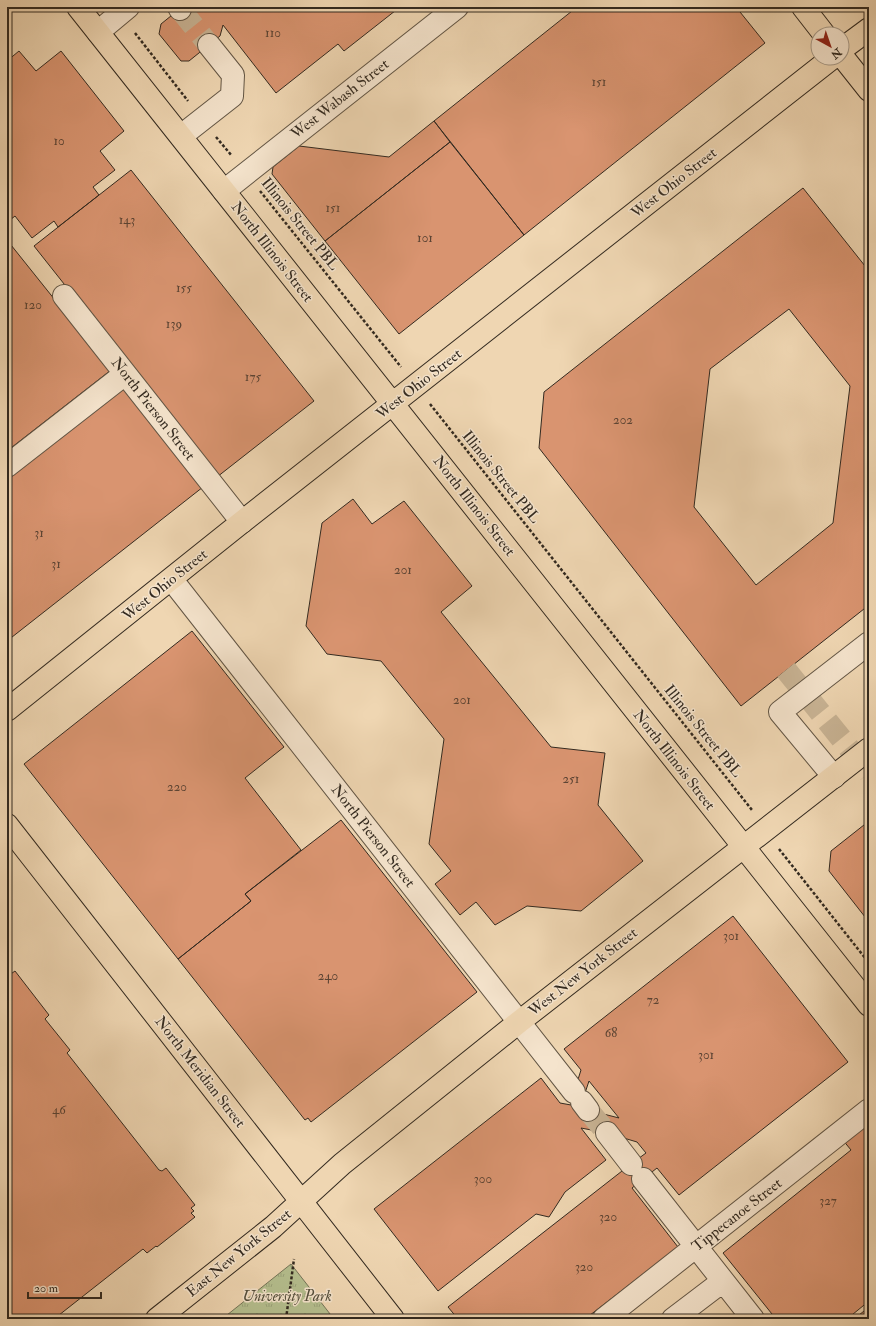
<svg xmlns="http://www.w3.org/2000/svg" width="876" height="1326" font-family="'IM FELL Double Pica',serif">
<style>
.park{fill:url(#park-tufts);stroke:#747458}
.building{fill:#d99470;stroke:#332a20;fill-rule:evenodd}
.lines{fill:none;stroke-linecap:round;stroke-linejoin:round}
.minor-tunnel{stroke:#c9b495;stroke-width:22;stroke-dasharray:22 11;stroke-linecap:butt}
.minor-casing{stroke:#625544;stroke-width:24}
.major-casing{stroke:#332a20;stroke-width:24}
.path{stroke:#332a20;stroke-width:2.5;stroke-dasharray:3 2;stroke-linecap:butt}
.minor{stroke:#f5e4cd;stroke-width:22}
.major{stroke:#efd6b2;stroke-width:22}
.labels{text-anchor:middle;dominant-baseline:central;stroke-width:3;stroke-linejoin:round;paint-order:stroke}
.number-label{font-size:13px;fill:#5c4434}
.street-label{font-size:15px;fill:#332a20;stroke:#f5e4cd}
.park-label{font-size:15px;font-style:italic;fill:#544f3c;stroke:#f5e4cd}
</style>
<defs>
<pattern id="park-tufts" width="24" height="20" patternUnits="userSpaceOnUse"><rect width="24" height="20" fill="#b5bf8f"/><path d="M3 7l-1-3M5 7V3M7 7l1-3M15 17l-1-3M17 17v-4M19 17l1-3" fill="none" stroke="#9ca47b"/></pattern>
</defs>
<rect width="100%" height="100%" fill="#efd6b2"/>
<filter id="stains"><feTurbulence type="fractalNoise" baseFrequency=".005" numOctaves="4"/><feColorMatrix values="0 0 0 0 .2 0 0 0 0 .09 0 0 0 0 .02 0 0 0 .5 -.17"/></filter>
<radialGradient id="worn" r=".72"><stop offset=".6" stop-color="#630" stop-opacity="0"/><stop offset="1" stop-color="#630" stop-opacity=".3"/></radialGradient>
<path class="park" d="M291 1264 334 1319H222Z"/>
<path class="building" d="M182 7H400L344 51 338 44 276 93 223 25 220 36 189 61H181L159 34 161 24Z
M577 7H736L765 43 524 235 434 121Z
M19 51 36 71 61 51 124 131 100 151 115 170 93 187 99 195 58 227 54 221 32 238 15 216 10 220 7 217V61Z
M434 121 450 142 325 241 272 174 273 167 299 146 389 157Z
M450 142 524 235 399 334 325 241Z
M131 170 314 401 217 477 34 246Z
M803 188 869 271V605L741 706 539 448 544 392ZM789 309 850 386 833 523 756 585 694 507 710 369Z
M7 240 111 370 7 451Z
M123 384 203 487 7 641V475Z
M353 499 372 524 404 501 472 586 441 612 551 747 605 753 598 805 643 861 581 911 527 906 495 925 476 902 460 915 435 884 451 871 429 844 444 739 381 661 327 654 306 626 322 523Z
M192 631 284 747 245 778 301 850 245 894 251 901 178 959 24 764Z
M341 820 477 992 311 1122 308 1118 305 1120 178 959 251 901 245 894Z
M869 821V922L829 871 831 851Z
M733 916 848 1062 679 1195 657 1168 643 1179 631 1164 646 1153 637 1142 607 1133 588 1110 619 1118 589 1081 582 1102 574 1092 581 1070 564 1049Z
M15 971 49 1015 45 1019 70 1050 67 1053 159 1170 162 1171 166 1168 195 1205 191 1208 194 1211 191 1213 195 1217 157 1247 156 1246 147 1253 143 1249 54 1319H7V975L8 976Z
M541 1078 560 1103 571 1105 574 1092 607 1133 581 1128 606 1160 565 1192 549 1217 536 1214 438 1291 374 1209Z
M869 1117V1301L847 1319H776L723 1253 851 1150 842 1139Z
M631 1164 643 1179 632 1188 678 1247 585 1319H458L448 1307Z
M869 1307V1319H854Z"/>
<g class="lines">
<path class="minor-tunnel" d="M180 9 209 45
M786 670 869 773
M588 1110 607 1133"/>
<g class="minor-casing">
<path id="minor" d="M179 7 180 9
M98 32 128 7
M181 136 232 96 233 75 209 45
M224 191 457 7
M64 296 242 522
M7 466 125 374
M172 580 574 1092
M834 777 780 712 869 643
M582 1102 588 1110
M607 1133 631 1164
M643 1179 753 1319
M604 1319 869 1110
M673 1319 723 1281"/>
</g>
<g class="major-casing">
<path id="major" d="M78 7 869 1005
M803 7 824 34
M842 49 869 29
M842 56 869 90
M7 710 242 522 832 58
M7 825 393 1319
M157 1319 273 1227 342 1164 519 1022 869 749"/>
</g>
<path class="path" d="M135 33 188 101
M216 137 232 156
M260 191 401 367
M430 404 752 810
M779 849 869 963
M286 1319 294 1259"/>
<use href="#minor" class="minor"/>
<use href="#major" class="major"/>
</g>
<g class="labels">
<g class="number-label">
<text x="273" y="33">110</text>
<text x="599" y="82">151</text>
<text x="59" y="141">10</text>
<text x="333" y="208">151</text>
<text x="127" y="220">143</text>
<text x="425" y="238">101</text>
<text x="184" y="288">155</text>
<text x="33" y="305">120</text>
<text x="174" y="324">139</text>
<text x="253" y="377">175</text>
<text x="623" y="420">202</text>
<text x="39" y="533">31</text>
<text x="56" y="564">31</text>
<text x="403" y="570">201</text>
<text x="462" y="700">201</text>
<text x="571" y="779">251</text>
<text x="177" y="787">220</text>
<text x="731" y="936">301</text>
<text x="328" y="976">240</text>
<text x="653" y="1000">72</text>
<text x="611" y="1033">68</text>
<text x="706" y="1055">301</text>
<text x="59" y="1110">46</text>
<text x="483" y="1179">300</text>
<text x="828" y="1201">327</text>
<text x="608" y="1217">320</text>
<text x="584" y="1267">320</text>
</g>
<g class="street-label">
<text transform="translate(340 99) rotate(-38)">West Wabash Street</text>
<text transform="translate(674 183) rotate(-38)">West Ohio Street</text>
<text transform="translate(300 224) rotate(51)">Illinois Street PBL</text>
<text transform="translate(272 252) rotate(52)">North Illinois Street</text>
<text transform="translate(419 384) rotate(-38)">West Ohio Street</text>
<text transform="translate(153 409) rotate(52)">North Pierson Street</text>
<text transform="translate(501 477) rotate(51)">Illinois Street PBL</text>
<text transform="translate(474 506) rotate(52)">North Illinois Street</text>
<text transform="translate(165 585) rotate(-39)">West Ohio Street</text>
<text transform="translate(703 731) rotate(51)">Illinois Street PBL</text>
<text transform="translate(674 760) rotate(52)">North Illinois Street</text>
<text transform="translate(373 836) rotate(52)">North Pierson Street</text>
<text transform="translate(583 972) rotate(-38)">West New York Street</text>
<text transform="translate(200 1072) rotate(52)">North Meridian Street</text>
<text transform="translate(737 1215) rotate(-38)">Tippecanoe Street</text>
<text transform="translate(239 1253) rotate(-39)">East New York Street</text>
</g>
<g class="park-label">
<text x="287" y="1296">University Park</text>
</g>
</g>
<rect width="876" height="1326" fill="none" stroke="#efd6b2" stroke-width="24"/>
<rect x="8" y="8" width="860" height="1310" fill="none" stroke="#332a20" stroke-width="2"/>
<rect x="12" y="12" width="852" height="1302" fill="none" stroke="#332a20"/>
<g transform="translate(830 46) rotate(140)"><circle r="19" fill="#f5e4cd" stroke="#a79a88"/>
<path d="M0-3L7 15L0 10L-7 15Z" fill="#8f2418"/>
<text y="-6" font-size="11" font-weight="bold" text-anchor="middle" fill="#332a20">N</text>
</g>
<path d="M28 1292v6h73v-6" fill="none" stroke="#332a20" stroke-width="2"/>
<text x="34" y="1292" font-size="12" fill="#332a20" stroke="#f5e4cd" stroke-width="3" paint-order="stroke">20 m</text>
<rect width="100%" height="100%" filter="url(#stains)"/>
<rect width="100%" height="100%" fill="url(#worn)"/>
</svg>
